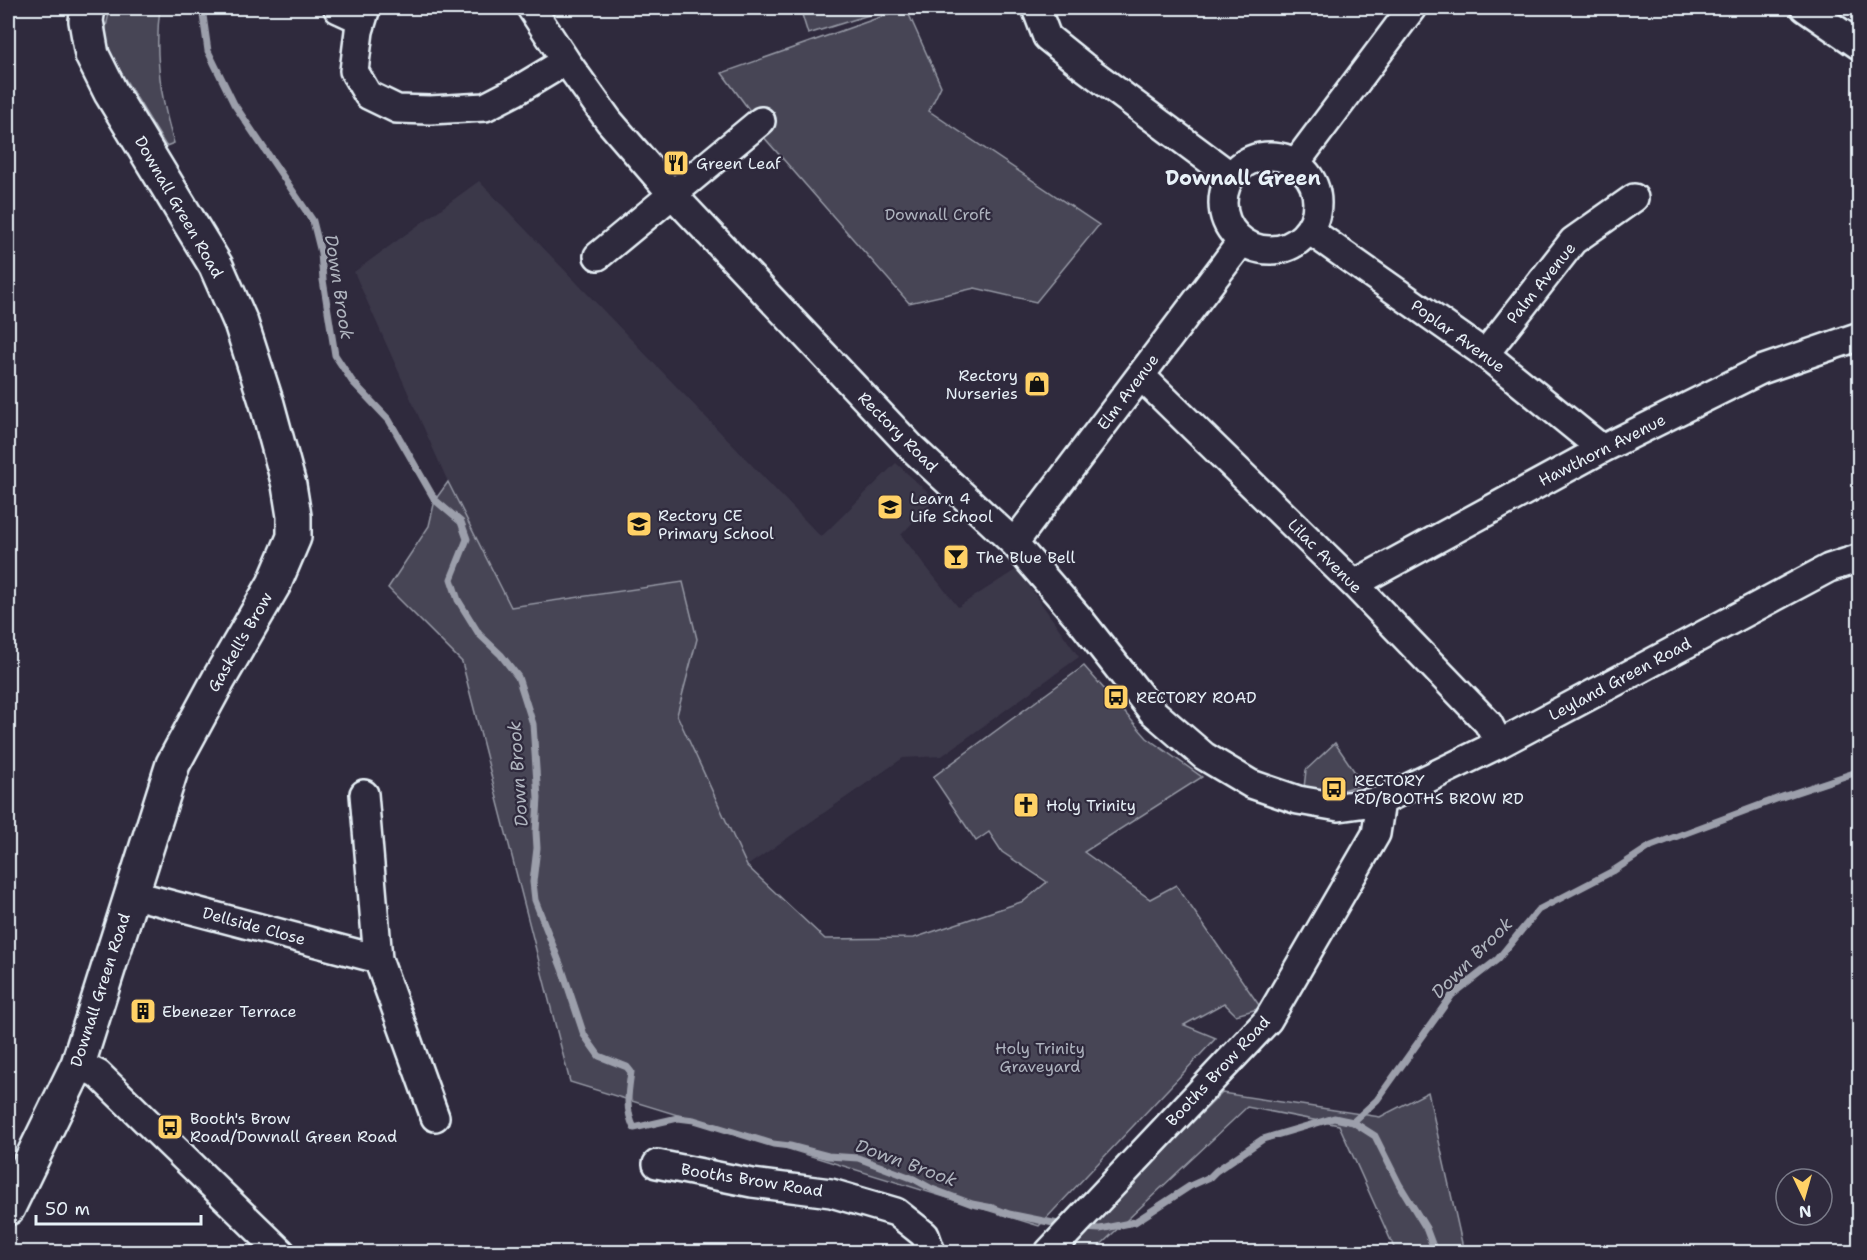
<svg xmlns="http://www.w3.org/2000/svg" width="1867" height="1260" font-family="'Shantell Sans',sans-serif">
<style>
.built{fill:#3b3749}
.green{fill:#464455;stroke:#979aa6;stroke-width:1.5}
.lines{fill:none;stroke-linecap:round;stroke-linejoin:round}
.stream{stroke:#9c9fab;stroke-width:7}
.minor-casing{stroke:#e8f1f8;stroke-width:32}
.major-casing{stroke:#e8f1f8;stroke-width:38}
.minor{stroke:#2f2a3d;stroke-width:27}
.major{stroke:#2f2a3d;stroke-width:33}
.labels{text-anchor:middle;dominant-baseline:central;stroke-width:4.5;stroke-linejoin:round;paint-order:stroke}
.poi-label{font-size:16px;fill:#e8f1f8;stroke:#2f2a3d;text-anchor:start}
.street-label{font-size:16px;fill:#e8f1f8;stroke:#2f2a3d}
.park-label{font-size:16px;fill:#afb4bf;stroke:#2f2a3d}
.water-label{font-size:18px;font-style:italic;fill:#afb4be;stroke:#2f2a3d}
.quarter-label{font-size:20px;font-weight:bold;fill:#e8f1f8;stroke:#2f2a3d}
</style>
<rect width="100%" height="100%" fill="#2f2a3d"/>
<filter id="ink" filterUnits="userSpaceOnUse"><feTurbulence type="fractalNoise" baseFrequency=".0167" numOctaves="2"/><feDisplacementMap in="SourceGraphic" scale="12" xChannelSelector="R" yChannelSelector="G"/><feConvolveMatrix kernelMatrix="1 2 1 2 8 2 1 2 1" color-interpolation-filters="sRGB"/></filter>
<g filter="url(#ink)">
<path class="built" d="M479 181 821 537 896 463 935 499 901 535 958 607 1017 569 1079 657 942 756 903 758 747 866 677 715 697 639 511 607 448 482 354 272Z"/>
<path class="green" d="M110 8H160C154 52 161 100 174 143L166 146 111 56 105 32Z
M800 8H891L808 34Z
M906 8 941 86 929 111 1099 225 1036 302 975 288 909 303 762 135 753 115 722 73Z
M448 482 511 607 683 582 697 639 677 715 747 866 825 939 914 938 1024 901 1047 882 1002 852 989 832 976 841 933 777 1084 666 1147 738 1202 777 1084 852 1150 899 1176 885 1261 1008 1236 1015 1224 1003 1184 1025 1216 1038 1039 1226 570 1082 462 662 388 588 429 526 435 500Z
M1335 743 1363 784 1339 791 1304 788 1306 770Z
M1428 1092 1464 1252H1396L1339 1125 1247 1107 1093 1252H1062L1222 1093 1380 1117Z"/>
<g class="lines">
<path class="stream" d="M202 8 208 51 234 104 313 221 321 253 323 280 335 355 352 381 389 420 435 500 461 522 467 539 451 579 458 600 479 634 501 655 518 677 533 724 538 798 536 832 537 848 533 882 535 900 562 969 584 1035 599 1056 627 1067 631 1072C628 1093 625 1109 634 1128L678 1118 694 1120 773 1144 790 1146 828 1156 858 1158 914 1179 932 1189 972 1204 993 1208 1009 1214 1063 1225
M1353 1122 1375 1136 1399 1184 1426 1228 1435 1252
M1083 1228 1100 1229 1135 1222 1190 1186 1210 1177 1216 1171 1263 1139 1334 1118 1353 1122 1377 1100 1452 995 1498 959 1538 910 1613 871 1651 846 1779 798 1860 771"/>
<g class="minor-casing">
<path id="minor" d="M366 8 359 31 354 71 368 95 397 109 430 110 485 107 516 91 566 61
M531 8 566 61 609 121 673 195 913 449 1014 543 1078 617 1152 711 1204 756 1251 784 1298 800 1339 807 1381 801 1499 744 1829 568 1860 558
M1036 8 1047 37 1083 66 1231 176
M1805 8 1860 46
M338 9 362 20
M1223 203a47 47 0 1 1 94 0a47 47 0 1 1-94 0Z
M1295 164 1412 8
M1309 230 1485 354 1602 449
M598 256 761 121
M1485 354 1573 241 1634 198
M1141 376 1354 584 1488 723 1499 744
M1014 543 1242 241
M1354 584 1602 449 1761 370 1860 336
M364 794 378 959 435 1117
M131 894 378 959
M78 1064 98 1074 281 1252
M657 1164 752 1183 831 1193 896 1212 925 1235 931 1252
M1049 1252 1268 1020 1376 834 1381 801"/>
</g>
<g class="major-casing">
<path id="major" d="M8 1208 78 1064 173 764 219 679 274 584 294 537V516L289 485 267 404 241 323 216 266 111 93 92 55 86 21 88 8"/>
</g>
<use href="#minor" class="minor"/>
<use href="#major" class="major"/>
</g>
</g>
<defs>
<g id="restaurant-square" transform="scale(1.35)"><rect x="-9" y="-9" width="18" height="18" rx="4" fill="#ffd166" stroke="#2f2a3d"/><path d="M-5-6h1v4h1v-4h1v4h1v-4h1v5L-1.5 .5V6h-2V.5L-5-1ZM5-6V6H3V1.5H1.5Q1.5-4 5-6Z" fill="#111"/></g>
<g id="shop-square" transform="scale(1.35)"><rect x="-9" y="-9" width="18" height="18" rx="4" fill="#ffd166" stroke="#2f2a3d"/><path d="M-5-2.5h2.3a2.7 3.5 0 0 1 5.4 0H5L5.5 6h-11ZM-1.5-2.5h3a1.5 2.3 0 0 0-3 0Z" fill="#111"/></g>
<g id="school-square" transform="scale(1.35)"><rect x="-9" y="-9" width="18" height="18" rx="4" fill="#ffd166" stroke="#2f2a3d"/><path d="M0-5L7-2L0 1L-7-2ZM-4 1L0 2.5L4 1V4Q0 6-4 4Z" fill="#111"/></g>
<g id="bar-square" transform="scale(1.35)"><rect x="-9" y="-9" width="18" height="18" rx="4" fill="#ffd166" stroke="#2f2a3d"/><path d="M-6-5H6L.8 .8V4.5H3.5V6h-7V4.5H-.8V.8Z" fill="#111"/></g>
<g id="bus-square" transform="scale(1.35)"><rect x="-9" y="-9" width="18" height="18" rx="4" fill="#ffd166" stroke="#2f2a3d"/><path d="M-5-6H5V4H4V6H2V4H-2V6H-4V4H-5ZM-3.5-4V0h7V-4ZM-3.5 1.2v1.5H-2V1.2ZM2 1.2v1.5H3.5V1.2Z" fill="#111"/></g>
<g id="church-square" transform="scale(1.35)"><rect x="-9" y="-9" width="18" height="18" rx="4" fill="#ffd166" stroke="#2f2a3d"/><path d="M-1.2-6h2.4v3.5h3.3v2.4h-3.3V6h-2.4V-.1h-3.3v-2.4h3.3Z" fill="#111"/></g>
<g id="building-square" transform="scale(1.35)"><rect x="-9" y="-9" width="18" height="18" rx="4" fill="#ffd166" stroke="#2f2a3d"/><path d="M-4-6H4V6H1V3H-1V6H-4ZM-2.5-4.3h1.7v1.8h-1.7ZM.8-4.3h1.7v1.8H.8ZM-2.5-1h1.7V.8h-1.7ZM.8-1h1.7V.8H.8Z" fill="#111"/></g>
</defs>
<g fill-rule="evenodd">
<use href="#restaurant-square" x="676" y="163"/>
<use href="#shop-square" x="1037" y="384"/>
<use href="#school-square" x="890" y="507"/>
<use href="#school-square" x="639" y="524"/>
<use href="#bar-square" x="956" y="557"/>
<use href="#bus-square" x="1116" y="697"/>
<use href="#bus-square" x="1334" y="789"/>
<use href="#church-square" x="1026" y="805"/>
<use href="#building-square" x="143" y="1011"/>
<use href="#bus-square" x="170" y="1127"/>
</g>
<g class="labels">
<g class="poi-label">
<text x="696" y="163">Green Leaf</text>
<text x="1018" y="375" text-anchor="end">Rectory<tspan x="1018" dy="18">Nurseries</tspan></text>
<text x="910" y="498">Learn 4<tspan x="910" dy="18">Life School</tspan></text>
<text x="658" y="515">Rectory CE<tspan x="658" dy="18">Primary School</tspan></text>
<text x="976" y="557">The Blue Bell</text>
<text x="1136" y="697">RECTORY ROAD</text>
<text x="1354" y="780">RECTORY<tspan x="1354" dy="18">RD/BOOTHS BROW RD</tspan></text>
<text x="1046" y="805">Holy Trinity</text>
<text x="162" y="1011">Ebenezer Terrace</text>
<text x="190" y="1118">Booth's Brow<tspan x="190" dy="18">Road/Downall Green Road</tspan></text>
</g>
<g class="street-label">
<text transform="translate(179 207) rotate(60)">Downall Green Road</text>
<text transform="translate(1541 283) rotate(-51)">Palm Avenue</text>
<text transform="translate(1458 336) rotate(36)">Poplar Avenue</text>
<text transform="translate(1128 392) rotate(-53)">Elm Avenue</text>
<text transform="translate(898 432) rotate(45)">Rectory Road</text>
<text transform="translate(1602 450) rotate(-27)">Hawthorn Avenue</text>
<text transform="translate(1325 556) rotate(45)">Lilac Avenue</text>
<text transform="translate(240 642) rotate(-60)">Gaskell's Brow</text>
<text transform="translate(1620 679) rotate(-28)">Leyland Green Road</text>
<text transform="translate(254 926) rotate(15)">Dellside Close</text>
<text transform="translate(100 990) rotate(-72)">Downall Green Road</text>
<text transform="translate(1218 1071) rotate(-47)">Booths Brow Road</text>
<text transform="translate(752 1180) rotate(9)">Booths Brow Road</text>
</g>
<g class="park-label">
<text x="938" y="214">Downall Croft</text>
<text x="1040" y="1048">Holy Trinity<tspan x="1040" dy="18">Graveyard</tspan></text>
</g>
<g class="water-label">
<text transform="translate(339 287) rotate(81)">Down Brook</text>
<text transform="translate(518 774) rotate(-94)">Down Brook</text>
<text transform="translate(1472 958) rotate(-45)">Down Brook</text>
<text transform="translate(906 1163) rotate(20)">Down Brook</text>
</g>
<g class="quarter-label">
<text x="1243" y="178">Downall Green</text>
</g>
</g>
<rect width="1867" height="1260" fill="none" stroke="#2f2a3d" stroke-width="30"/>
<rect x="15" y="15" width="1837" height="1230" fill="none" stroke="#e8f1f8" stroke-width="2" filter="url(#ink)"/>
<g transform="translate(1804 1197) rotate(175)"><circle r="28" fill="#2f2a3d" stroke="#797a88" stroke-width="1.5"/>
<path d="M0-4.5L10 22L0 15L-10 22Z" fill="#ffd166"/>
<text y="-9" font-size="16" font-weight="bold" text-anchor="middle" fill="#e8f1f8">N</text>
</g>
<path d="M36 1215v9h165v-9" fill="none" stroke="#e8f1f8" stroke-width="3"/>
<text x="45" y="1215" font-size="18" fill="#e8f1f8" stroke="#2f2a3d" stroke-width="4.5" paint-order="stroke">50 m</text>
</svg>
